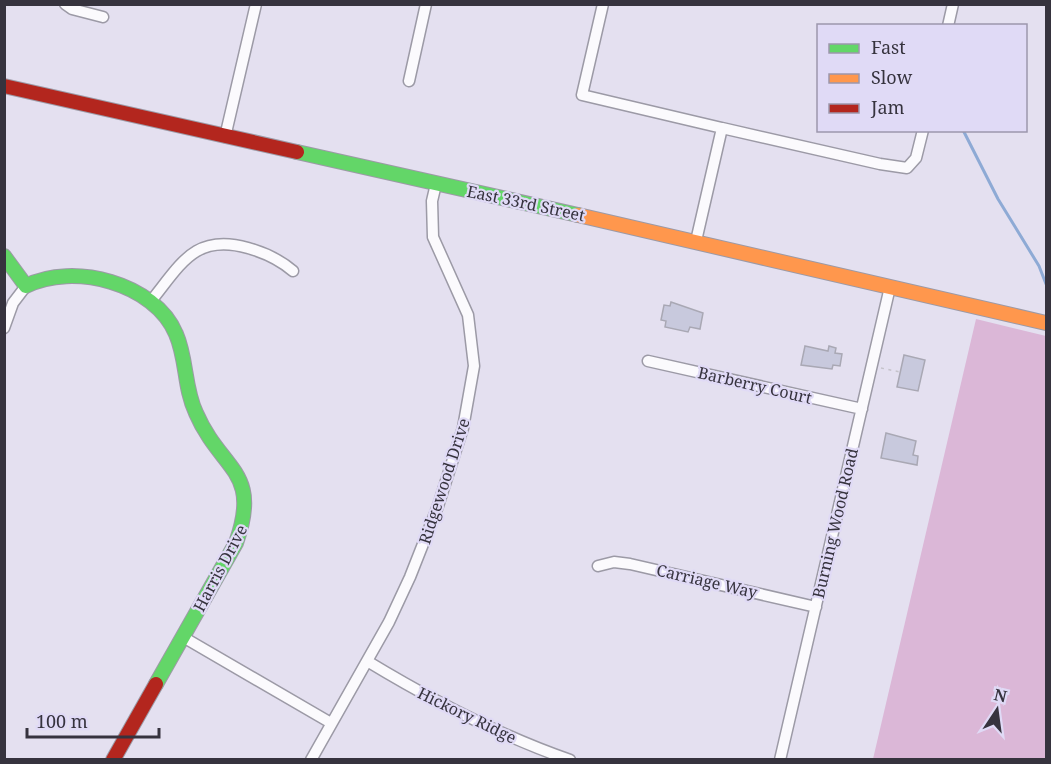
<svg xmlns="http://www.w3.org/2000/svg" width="1051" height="764" font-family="'Noto Serif',serif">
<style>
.forest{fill:#dbb7d7}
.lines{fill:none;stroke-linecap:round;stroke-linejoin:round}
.stream{stroke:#8eaad5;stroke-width:3}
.building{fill:#c8c9dd;stroke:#a9a8b4;stroke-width:1.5}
.street-casing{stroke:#9c9aa6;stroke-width:13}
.fast-casing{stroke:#9c9aa6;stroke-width:16}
.slow-casing{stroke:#9c9aa6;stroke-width:16}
.jam-casing{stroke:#9c9aa6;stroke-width:16}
.path{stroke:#c5c3ca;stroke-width:1.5;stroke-dasharray:3 4.5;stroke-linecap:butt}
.street{stroke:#fbfafd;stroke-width:10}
.fast{stroke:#63d668;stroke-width:14}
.slow{stroke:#ff974d;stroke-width:14}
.jam{stroke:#b3261e;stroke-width:14}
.labels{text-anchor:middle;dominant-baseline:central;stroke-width:4.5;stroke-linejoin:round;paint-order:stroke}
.street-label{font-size:16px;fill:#36333e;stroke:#e0daf6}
</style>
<rect width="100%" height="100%" fill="#e4e0f0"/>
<path class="forest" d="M976 319 1046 336V759H873Z"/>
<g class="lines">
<path class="stream" d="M963 130 998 199 1039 266 1046 284"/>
</g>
<path class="building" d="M671 302 703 313 700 329 690 327 688 332 665 327 666 321 661 320 664 305 670 306Z
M805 346 828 351 829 346 836 348 835 353 842 354 840 366 833 365 832 369 801 365Z
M904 355 925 360 918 391 897 387Z
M886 433 916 441 913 455 918 456 917 465 881 458Z"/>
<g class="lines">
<g class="street-casing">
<path id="street" d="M65 4 72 9 103 17
M603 4 582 95 722 128 696 241
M948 26 953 4
M409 81 426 4
M722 128 880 164 907 168 916 158 923 130
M225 137 256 4
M151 301C181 264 195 233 248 248 266 253 279 259 293 271
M4 328 13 303 26 286
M648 361 862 409
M598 566 614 562 630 564 816 607
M183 637 331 723
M367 661C433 701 498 735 570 760
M311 760 389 622 410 577 438 506 463 428 474 366 468 315 433 237 432 201 436 184
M780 760 890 287"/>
</g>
<g class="fast-casing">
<path id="fast" d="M297 152 578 215
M4 256 26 286C73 262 155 283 176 334 187 359 184 388 196 413 221 471 262 470 236 543L156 684"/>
</g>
<g class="slow-casing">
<path id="slow" d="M578 215 1046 323"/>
</g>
<g class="jam-casing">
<path id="jam" d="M4 86 297 152
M113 760 156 684"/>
</g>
<path class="path" d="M881 368 900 372"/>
<use href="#street" class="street"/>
<use href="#fast" class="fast"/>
<use href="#slow" class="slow"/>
<use href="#jam" class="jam"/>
</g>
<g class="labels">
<g class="street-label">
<text transform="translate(526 203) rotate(12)">East 33rd Street</text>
<text transform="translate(755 385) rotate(13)">Barberry Court</text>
<text transform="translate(444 481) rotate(-72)">Ridgewood Drive</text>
<text transform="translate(835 523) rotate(-77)">Burning Wood Road</text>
<text transform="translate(220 568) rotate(-62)">Harris Drive</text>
<text transform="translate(707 581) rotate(13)">Carriage Way</text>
<text transform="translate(467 715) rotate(26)">Hickory Ridge</text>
</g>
</g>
<rect width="1051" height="764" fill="none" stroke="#36333e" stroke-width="12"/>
<rect x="817" y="24" width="210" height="108" fill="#e0daf6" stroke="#9c97ac" stroke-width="1.5"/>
<rect x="829" y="44" width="30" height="9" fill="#63d668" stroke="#9c97ac" stroke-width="1.5"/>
<text x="871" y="54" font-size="18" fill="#36333e">Fast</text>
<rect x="829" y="74" width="30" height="9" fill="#ff974d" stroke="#9c97ac" stroke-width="1.5"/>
<text x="871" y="84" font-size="18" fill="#36333e">Slow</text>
<rect x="829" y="104" width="30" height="9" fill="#b3261e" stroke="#9c97ac" stroke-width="1.5"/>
<text x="871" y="114" font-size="18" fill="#36333e">Jam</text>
<g transform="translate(997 710) rotate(13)" stroke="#e0daf6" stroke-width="4.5" paint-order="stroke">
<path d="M0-4.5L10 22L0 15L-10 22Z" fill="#36333e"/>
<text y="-9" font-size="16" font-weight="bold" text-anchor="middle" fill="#36333e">N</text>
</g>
<path d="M27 728v9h132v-9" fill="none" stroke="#36333e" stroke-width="3"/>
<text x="36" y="728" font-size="18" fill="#36333e" stroke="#e0daf6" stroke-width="4.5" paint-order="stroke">100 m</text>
</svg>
